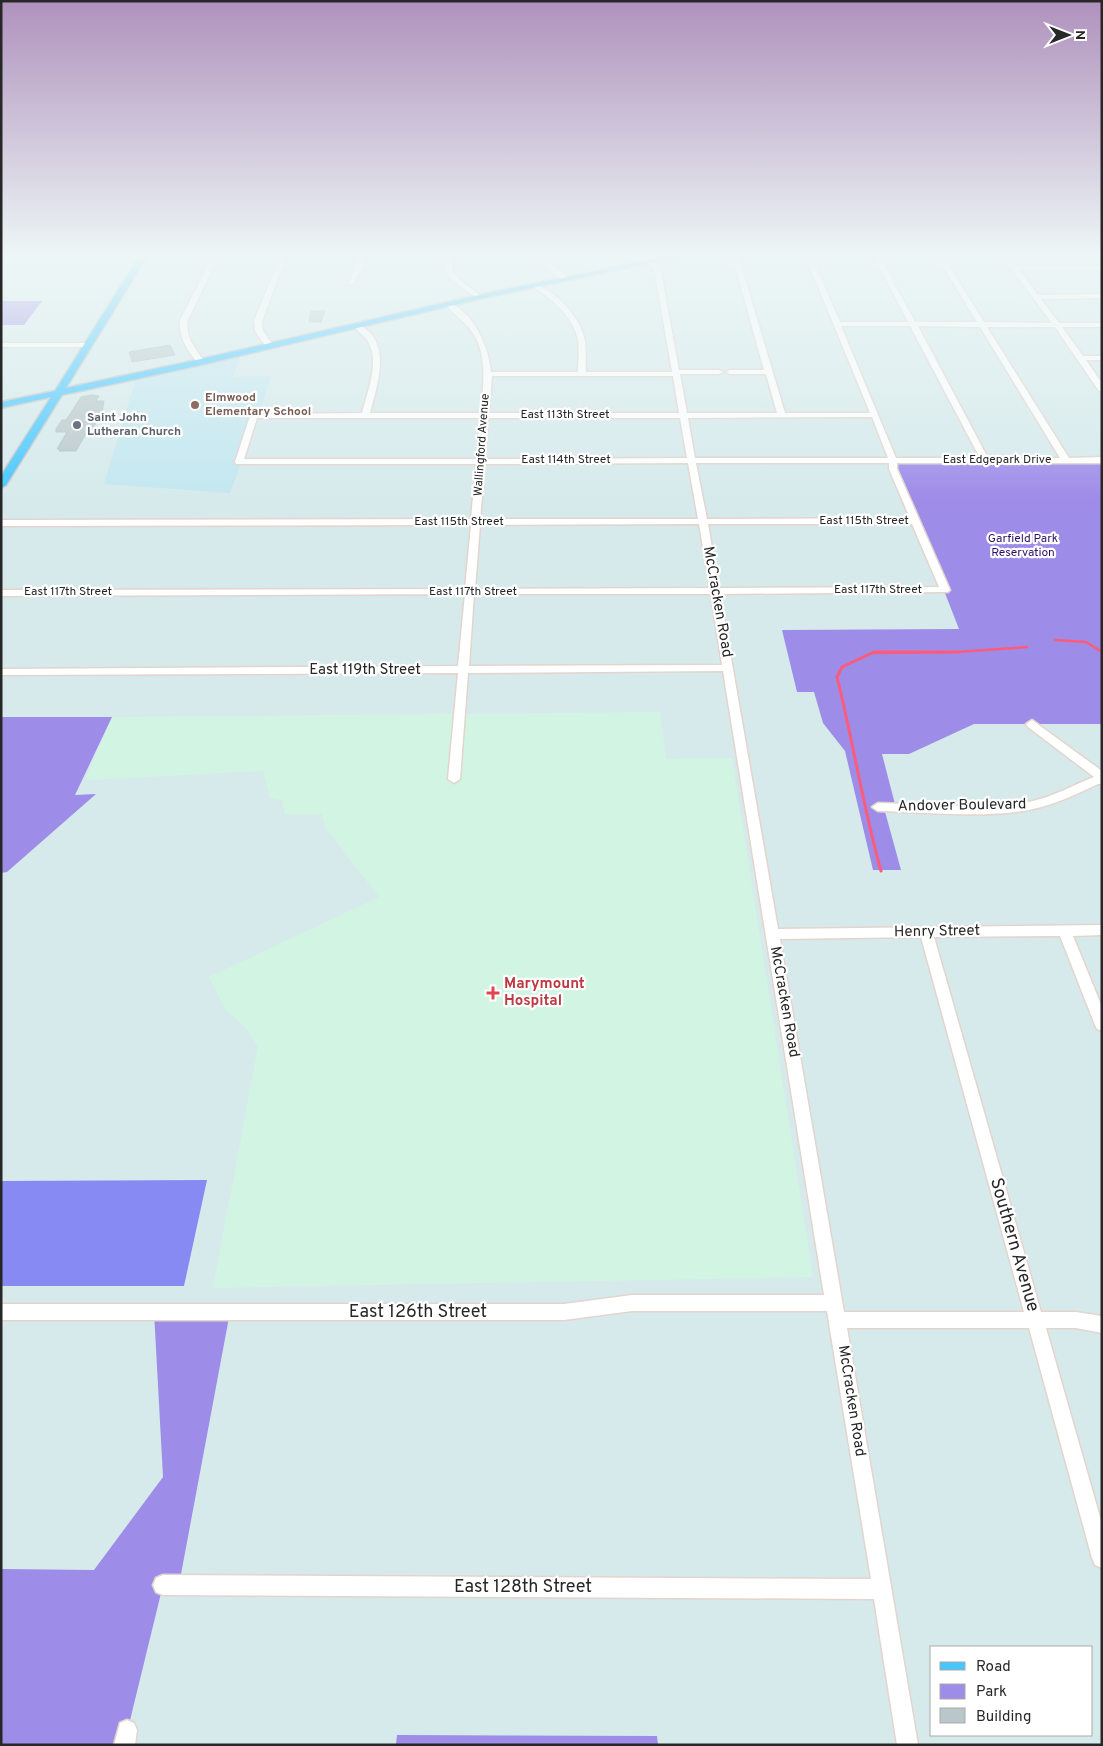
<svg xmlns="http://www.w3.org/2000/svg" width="1103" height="1746" font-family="Overpass,sans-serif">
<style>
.education{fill:#c3e7f0}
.medical{fill:#d2f4e3}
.green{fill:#9e8ce9}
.pitch{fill:#868af2}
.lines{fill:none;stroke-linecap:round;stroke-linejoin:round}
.stream-far1{stroke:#fb5c7b;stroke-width:2.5}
.stream{stroke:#fb5c7b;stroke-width:3}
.building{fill:#bac7ca;stroke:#b0c3c7}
.minor-casing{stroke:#e3d4cc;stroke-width:3}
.major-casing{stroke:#c7c7c7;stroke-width:3}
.minor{fill:#fff;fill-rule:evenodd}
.major{fill:#48c7ff;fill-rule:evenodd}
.education-dot{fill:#8d6e63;stroke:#fff;stroke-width:2}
.worship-dot{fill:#6b7280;stroke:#fff;stroke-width:2}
.health-dot{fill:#e0444e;stroke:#fff;stroke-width:2}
.labels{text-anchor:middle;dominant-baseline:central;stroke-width:4.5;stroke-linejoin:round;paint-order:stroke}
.far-education-label{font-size:12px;font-weight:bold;fill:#785e54;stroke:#fff;text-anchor:start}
.far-street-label{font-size:12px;fill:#272727;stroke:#fff}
.far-worship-label{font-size:12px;font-weight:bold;fill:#5b616d;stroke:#fff;text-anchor:start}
.far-park-label{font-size:12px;fill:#2f116a;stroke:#fff}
.street-label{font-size:15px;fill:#272727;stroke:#fff}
.health-label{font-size:15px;font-weight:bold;fill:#be3a42;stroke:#fff;text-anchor:start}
.near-street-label{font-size:18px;fill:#272727;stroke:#fff}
</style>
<rect width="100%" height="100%" fill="#d6eaec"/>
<path class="education" d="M242 352 233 377 271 376 253 433 230 493 104 484 137 375Z"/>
<path class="medical" d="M660 712 666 759 732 758 813 1277 213 1288 258 1047 247 1029 225 1009 209 977 379 897 325 827 322 814H285L282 800 270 798 263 771 90 780 86 777 112 717Z"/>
<path class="green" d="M1 301H42L24 325H1Z
M893 460H1102V724H974L909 754H882L896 808H884L901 870H873L845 751 823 723 814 692H797L782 630 959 629Z
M1 717H112L75 795 96 794 7 872 1 873Z
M154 1312H230L179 1585H163L124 1745H1V1569L94 1570 163 1477Z
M397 1735 657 1736 658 1745H396Z"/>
<path class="pitch" d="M207 1180 184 1286H1V1181Z"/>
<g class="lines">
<path class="stream-far1" d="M1055 640 1086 642 1102 652
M872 653 957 652 1027 647"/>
<path class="stream" d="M881 871C863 807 853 741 837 677L842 667 874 652H958"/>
</g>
<path class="building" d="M311 311H325L321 322H309Z
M170 345 175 355 132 362 129 352Z
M92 395 99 396 96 401H104L102 412 91 432H87L76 451H59L60 449H57L67 432H56V429L62 420H66L81 397Z"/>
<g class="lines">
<g class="minor-casing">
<path id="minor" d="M213 255H219L188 320C185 338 195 348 205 362L201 364H198C188 350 178 338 180 320Z
M281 255H287L262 321 263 331 273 345 269 347H266L255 331 254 321Z
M359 255H365L362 268 353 284H349Z
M446 255H452V271L460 280 481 296V298C474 299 449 279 446 271 444 267 446 259 446 255Z
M535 255H541L569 278V280C558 281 542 264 535 255Z
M638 255H645L660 267 679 370H719L723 372 719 374H680L687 413H777L766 374H730L726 372 730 370H764L732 255H738L785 413H870L805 255H811L840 322H908L873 255H879L915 322H977L936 255H942L984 322 1052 323 1001 255H1007L1016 266H1102V270H1019L1038 295 1102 294V298L1041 299 1059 323H1102V327H1062L1083 356H1102V360H1086L1102 383V391H1099L1055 327H987L1069 458 1102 457V463H897V469L950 590 948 592 720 594 778 929 1102 925V935L1073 936 1102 1007V1031L1097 1029 1095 1025 1060 936 934 937 1041 1312H1076L1102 1316V1333L1076 1328H1046L1102 1524V1568L1095 1565 1092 1558 1029 1328H847L918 1745H897L874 1599 163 1595 156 1592 153 1585 156 1578 163 1575 871 1579 827 1311H632L564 1320H1V1304H564L632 1295H824L723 671 468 673 460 779 454 783 448 779 458 673 1 675V669L458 666 465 594 1 596V590L465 589 471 525 1 526V520L471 519 476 464H236L235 462 250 416 254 414 362 413C367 392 381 361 367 340 363 335 358 331 353 326L357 324C394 340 377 385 370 413H481C483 385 489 353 470 329 462 320 453 313 445 304L448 302C475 314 488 345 491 372H578C578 360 580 348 577 336 571 315 551 298 533 287L532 286 535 284C555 291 579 316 584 337 587 348 585 360 586 372H672L654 268ZM841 326H910L980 458H896ZM918 326 980 327 1060 458H988ZM492 376H673L679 413H489ZM872 417 888 458H695L688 418ZM257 418H480L477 459H244ZM488 418H680L687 458 485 459ZM688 463 698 519H480L485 464ZM696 463H889V469L910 518 707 519ZM699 524 710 588 475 589 480 525ZM708 524H912L939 587 719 588ZM474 594H711L722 665 469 666ZM921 937 1024 1312H844L780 939Z
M1 343H88L92 345 88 347H1Z
M1032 720 1102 771V784H1098C1077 794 1056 804 1033 809 988 819 925 812 878 811L872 807 878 803C924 804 988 810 1033 801 1055 796 1073 785 1094 777L1028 727 1026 724Z
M127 1720 134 1723 137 1730 135 1745H114L120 1723Z"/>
</g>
<g class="major-casing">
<path id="major" d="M140 255H148L66 388 201 359 479 295 673 255H688L479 299 201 365 62 395 6 485 1 488V476L51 397 1 408V402L55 391Z"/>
</g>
<use href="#minor" class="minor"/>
<use href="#major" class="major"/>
</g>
<linearGradient id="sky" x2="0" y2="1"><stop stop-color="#af91bc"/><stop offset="0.51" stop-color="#edf6f6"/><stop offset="1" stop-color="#edf6f6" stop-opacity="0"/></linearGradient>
<rect width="1103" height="499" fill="url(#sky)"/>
<circle class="education-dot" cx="195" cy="405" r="5"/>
<circle class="worship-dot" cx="77" cy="425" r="5"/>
<path class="health-dot" d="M490.5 985.5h5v5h5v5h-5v5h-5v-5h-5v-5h5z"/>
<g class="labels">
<g class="far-education-label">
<text x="205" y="398">Elmwood<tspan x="205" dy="14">Elementary School</tspan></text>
</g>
<g class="far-street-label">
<text x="565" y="415">East 113th Street</text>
<text transform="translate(482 445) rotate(-86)">Wallingford Avenue</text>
<text x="566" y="460">East 114th Street</text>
<text x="997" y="460">East Edgepark Drive</text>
<text x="864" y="521">East 115th Street</text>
<text x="459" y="522">East 115th Street</text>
<text x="878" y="590">East 117th Street</text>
<text x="68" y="592">East 117th Street</text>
<text x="473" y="592">East 117th Street</text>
</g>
<g class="far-worship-label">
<text x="87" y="418">Saint John<tspan x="87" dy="14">Lutheran Church</tspan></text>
</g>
<g class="far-park-label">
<text x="1023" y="539">Garfield Park<tspan x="1023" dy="14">Reservation</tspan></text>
</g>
<g class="street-label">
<text transform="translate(717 602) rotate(80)">McCracken Road</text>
<text x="365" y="670">East 119th Street</text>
<text transform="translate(962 806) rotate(-1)">Andover Boulevard</text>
<text transform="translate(937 932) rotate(-1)">Henry Street</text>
<text transform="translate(784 1002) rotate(80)">McCracken Road</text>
<text transform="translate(851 1401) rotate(81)">McCracken Road</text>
</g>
<g class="health-label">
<text x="504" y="984">Marymount<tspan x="504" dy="17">Hospital</tspan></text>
</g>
<g class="near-street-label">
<text transform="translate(1014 1245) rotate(74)">Southern Avenue</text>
<text x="418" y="1312">East 126th Street</text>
<text x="523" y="1587">East 128th Street</text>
</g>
</g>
<rect width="1103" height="1746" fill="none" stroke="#272727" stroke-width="5"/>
<rect x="930" y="1646" width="162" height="90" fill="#ffffff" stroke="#a9a9a9"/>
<rect x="940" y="1662" width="25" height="8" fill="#48c7ff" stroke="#a9a9a9"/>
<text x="976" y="1671" font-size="15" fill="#272727">Road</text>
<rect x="940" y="1684" width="25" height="15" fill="#9e8ce9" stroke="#a9a9a9"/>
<text x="976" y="1696" font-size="15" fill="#272727">Park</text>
<rect x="940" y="1708" width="25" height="15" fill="#bac7ca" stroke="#a9a9a9"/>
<text x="976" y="1721" font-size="15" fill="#272727">Building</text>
<g transform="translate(1068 35) rotate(90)" stroke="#ffffff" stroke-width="4" paint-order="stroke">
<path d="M0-4L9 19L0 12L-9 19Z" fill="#272727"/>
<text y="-8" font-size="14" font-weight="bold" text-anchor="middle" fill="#272727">N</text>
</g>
</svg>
